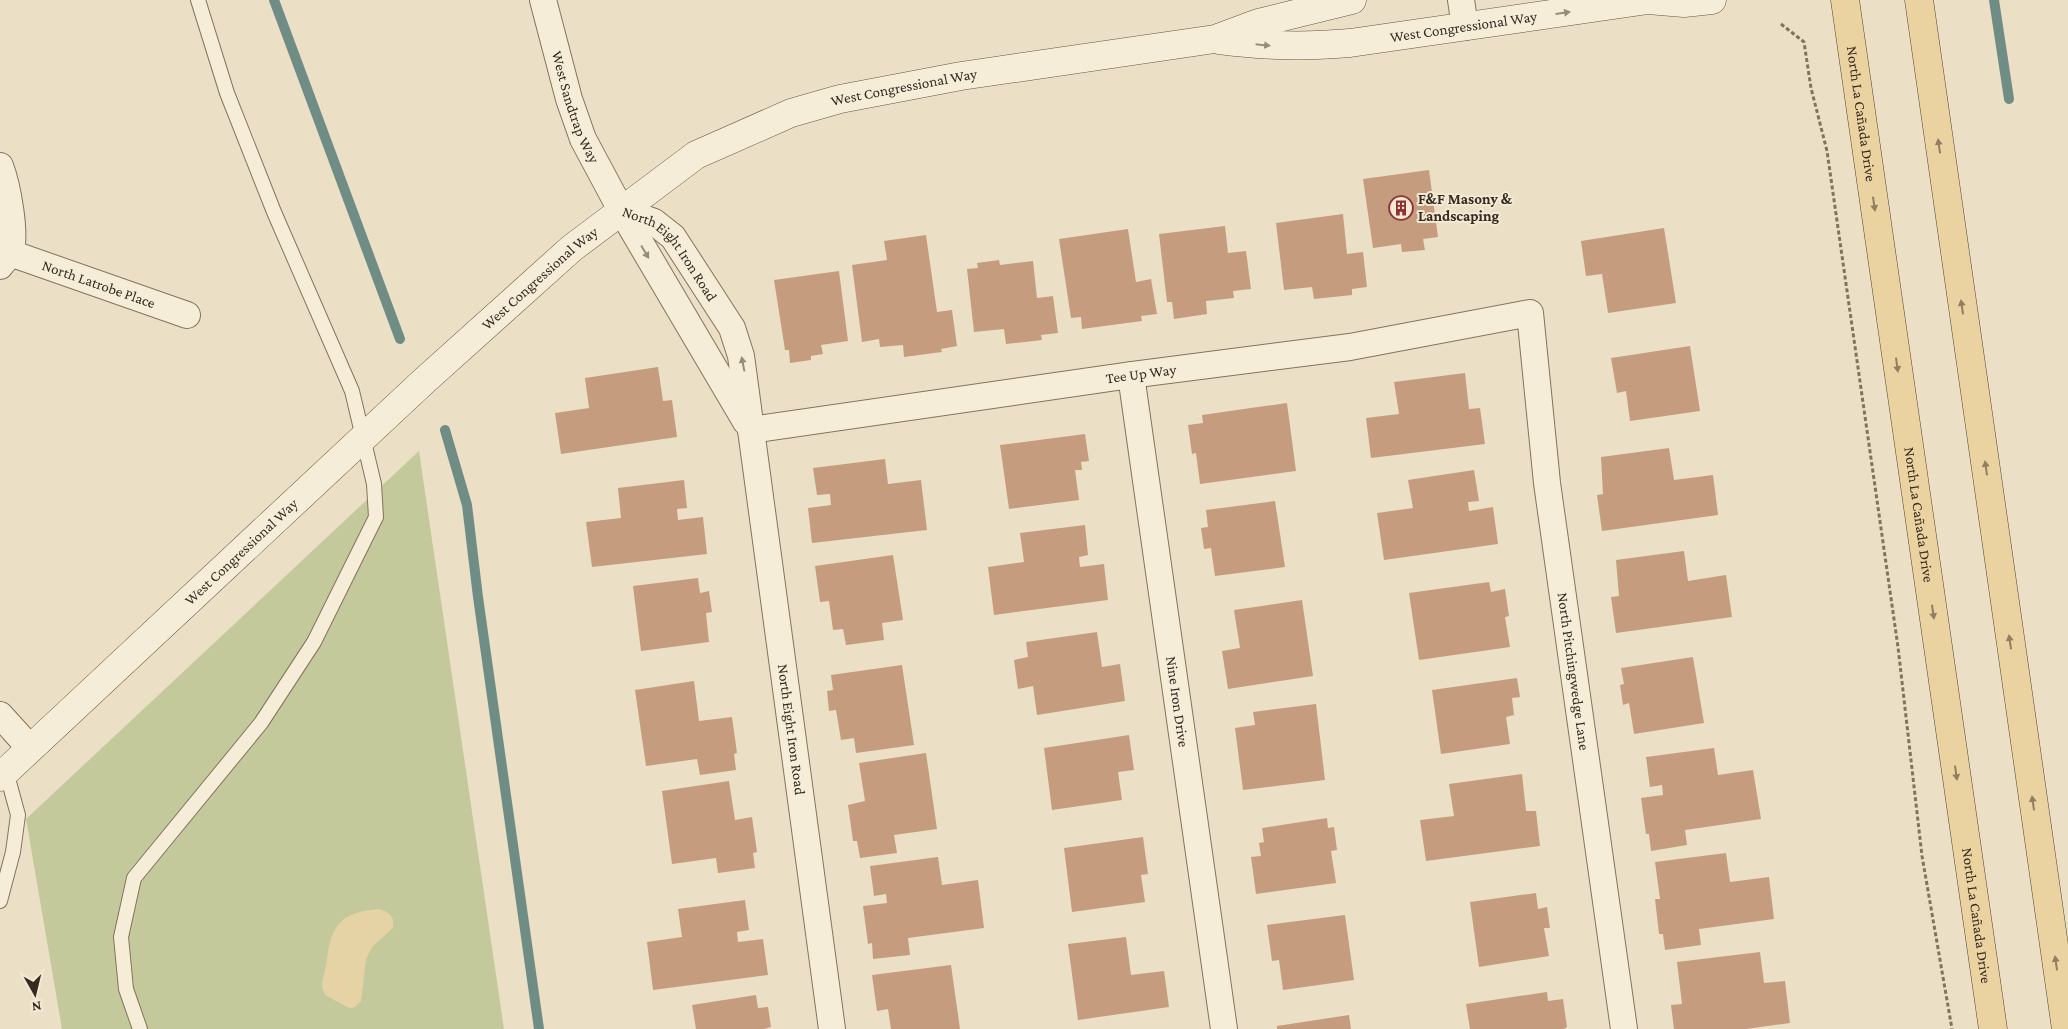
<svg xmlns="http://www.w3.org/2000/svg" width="2068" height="1029" font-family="'Crimson Pro',serif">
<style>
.green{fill:#c4c99b}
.sand{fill:#e5d3a6}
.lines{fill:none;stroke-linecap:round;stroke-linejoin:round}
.stream{stroke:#6f8d85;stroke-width:10}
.building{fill:#c69c7f}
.lane-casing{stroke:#85725d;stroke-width:16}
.street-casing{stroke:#85725d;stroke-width:28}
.secondary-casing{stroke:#675340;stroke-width:29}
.primary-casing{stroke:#534131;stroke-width:29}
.path{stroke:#85725d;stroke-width:3;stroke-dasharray:4 2.5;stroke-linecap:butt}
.lane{stroke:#f6edd9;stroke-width:14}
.street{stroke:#f6edd9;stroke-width:26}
.secondary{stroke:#f6edd9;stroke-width:28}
.primary{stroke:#ebd3a1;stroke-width:28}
.oneway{fill:#968c7c}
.oneway2{fill:#917f60}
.labels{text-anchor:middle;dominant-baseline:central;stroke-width:4;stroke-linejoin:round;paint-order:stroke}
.street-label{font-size:15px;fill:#372b20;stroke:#f3ead6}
.poi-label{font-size:15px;font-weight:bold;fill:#372b20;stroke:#f3ead6;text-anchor:start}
</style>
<rect width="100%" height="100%" fill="#ebe0c6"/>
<path class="green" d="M419 451 504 1029H62L26 819Z"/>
<path class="sand" d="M379 909C389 912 395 916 393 928L372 947 366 959 361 1001 355 1007 349 1008 325 995 322 987C322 977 326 969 327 960 331 924 342 912 379 909Z"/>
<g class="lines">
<path class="stream" d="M274 0 400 339
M1994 0 2009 99
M445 430 467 505 478 597 539 1029"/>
</g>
<path class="building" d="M1429 170 1438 237 1423 239 1425 250 1402 252 1401 244 1373 248 1363 179Z
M1343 214 1347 254 1363 252 1367 287 1352 289V295L1314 299 1312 287 1284 290 1276 223Z
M1225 226 1228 253 1246 251 1251 289 1233 291 1234 298 1206 301 1207 314 1174 319 1172 302H1167L1159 234Z
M1664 228 1676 303 1608 313 1602 274 1586 276 1581 241Z
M1128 229 1136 282 1151 279 1157 314 1141 316 1142 321 1082 329 1081 317 1071 318 1059 239Z
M926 235 937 312 952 310 957 346 941 349 942 352 904 357 903 345 880 347 879 339 862 342 852 265 887 260 884 241Z
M999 260 1000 265 1033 261 1037 298 1053 296 1058 333 1041 335 1042 340 1006 344 1004 329 974 332 967 269 978 268 977 263Z
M839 271 848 341 821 345 823 354 811 356V360L790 363 789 350H785L774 280Z
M1690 346 1700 411 1630 421 1626 391 1617 393 1611 358Z
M658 367 663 401 672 400 677 437 561 454 555 413 589 408 585 378Z
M1465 373 1469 409 1480 408 1485 444 1371 458 1366 418 1399 414 1394 382Z
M1287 403 1296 471 1200 484 1196 453 1192 454 1188 425 1203 423 1202 415Z
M1085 434 1089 461 1081 462 1082 470H1075L1079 500 1009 509 1000 445Z
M1669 448 1674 480 1713 475 1718 515 1602 531 1597 495 1603 494 1601 457Z
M885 459 888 484 921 480 927 530 812 543 808 508 831 505 830 494 817 495 813 468Z
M1474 470 1479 501 1468 502 1469 511 1493 507 1498 544 1384 560 1377 513 1413 508 1408 480Z
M684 480 687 508 677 509 678 520 703 517 707 554 592 567 586 522 621 518 618 488Z
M1275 501 1285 567 1215 576 1211 548 1204 549 1201 528 1208 527 1206 510Z
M1085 525 1088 555 1079 557 1080 567 1104 564 1108 600 994 615 988 567 1024 562 1020 533Z
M1684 551 1688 581 1726 575 1732 617 1616 633 1611 597 1619 596 1616 560Z
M893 555 903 620 882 623 884 640 846 645 843 629 833 630 829 601 820 602 815 566Z
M698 578 700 593 709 591 712 612 706 613 709 642 641 651 633 586Z
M1489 582 1491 592 1505 589 1509 616 1505 617 1510 647 1419 660 1409 593Z
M1302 600 1313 676 1228 689 1222 651 1240 648 1234 610Z
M1097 632 1102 667 1120 664 1125 701 1037 715 1033 686 1018 689 1014 660 1028 657 1026 642Z
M1693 657 1704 723 1634 734 1629 703 1623 705 1620 685 1624 684 1621 668Z
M902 665 914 745 856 753 854 738 841 740 836 710 829 711 827 691 833 690 831 675Z
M1517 678 1520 697 1512 698 1514 715 1506 717 1510 744 1441 754 1432 690Z
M694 681 699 721 732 717 737 753 734 754 736 770 700 775 697 759 646 766 635 690Z
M1316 704 1325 780 1243 790 1235 728 1255 725 1253 712Z
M1129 735 1134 770 1118 772 1122 800 1052 810 1044 748Z
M1714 748 1718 775 1753 770 1761 819 1685 830 1687 845 1651 851 1649 834H1646L1641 798 1663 795 1662 785 1650 787 1646 757Z
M926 753 937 829 894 835 897 853 860 858 857 841H853L848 805 865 801 859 763Z
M1522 774 1526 811H1536L1540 846 1426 861 1420 820 1454 816 1449 784Z
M729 781 735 820 752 817 757 852 753 853 755 868 718 873 716 858 672 864 662 791Z
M1327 818 1328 828 1334 827 1337 850 1331 851 1336 883 1256 894 1251 857 1261 856 1259 843 1264 842 1262 828Z
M1143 837 1148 874 1141 875 1145 902 1072 912 1064 848Z
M1726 853 1730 882 1769 877 1774 919 1699 929 1701 945 1665 950 1663 934H1659L1655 899H1660L1655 862Z
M938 857 942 885 978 880 984 928 908 938 910 955 873 959 872 943 868 944 863 906 887 903 886 894 874 896 870 866Z
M1536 893 1538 909 1547 907 1550 928H1544L1549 956 1479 967 1470 902Z
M745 900 749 930 737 932 738 942 763 939 768 975 653 990 647 942 682 937 678 909Z
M1345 915 1354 980 1283 990 1279 960 1272 961 1267 925Z
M1126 937 1131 975 1164 971 1169 1007 1078 1020 1068 944Z
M1760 952 1764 983 1785 981 1790 1023 1746 1029H1674L1671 1005 1682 1004 1677 962Z
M951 965 960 1029H891L888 1009 877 1011 872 975Z
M1547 992 1548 1001 1563 999 1567 1027 1564 1029H1470L1466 1004Z
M756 995 758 1008 768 1007 771 1027 764 1029H696L692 1005Z
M1349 1015 1351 1029H1277V1026Z"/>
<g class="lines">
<g class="lane-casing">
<path id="lane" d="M0 901 13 852 18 815 6 771
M140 1029 126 989 121 937 134 878 261 723 314 642 376 517 374 484 352 391 274 212 227 93 198 0"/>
</g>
<g class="street-casing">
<g id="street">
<path id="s1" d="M543 0 569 99 583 139 621 210 746 422"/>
<path d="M1461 0 1465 27"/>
<path d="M0 166C7 184 17 235 10 253 8 257 3 262 0 266"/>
<path id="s2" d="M621 210 654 222 673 237 732 328 741 356 832 1029"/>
<path id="s3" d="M10 253 187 315"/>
<path id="s4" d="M1131 375 1224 1029"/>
<path id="s5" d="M751 430 1131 375 1350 347 1530 313 1547 483 1624 1029"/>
<path d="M0 715 30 748"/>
</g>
</g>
<g class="secondary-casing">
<g id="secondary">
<path id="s6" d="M1219 40C1267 46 1302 47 1350 43L1648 0 1684 3 1712 0"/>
<path id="s7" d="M0 777 424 381 572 248 696 155 791 113 840 99 961 76 1215 39 1258 23 1352 0"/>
</g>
</g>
<g class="primary-casing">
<g id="primary">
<path id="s8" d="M1845 0 1993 1029"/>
<path d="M1919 0 2066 1029"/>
</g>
</g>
<path class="path" d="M1781 24 1804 42 1811 88 1827 151 1898 647 1922 856 1952 1029"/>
<use href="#lane" class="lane"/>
<use href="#street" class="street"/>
<use href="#secondary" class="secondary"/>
<use href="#primary" class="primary"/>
</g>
<defs><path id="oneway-solid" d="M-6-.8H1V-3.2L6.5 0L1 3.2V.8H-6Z" transform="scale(1.25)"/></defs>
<g class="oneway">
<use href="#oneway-solid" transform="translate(1563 13) rotate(-8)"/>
<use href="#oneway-solid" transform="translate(1263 45) rotate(6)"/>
<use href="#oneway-solid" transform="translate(645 252) rotate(59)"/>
<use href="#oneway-solid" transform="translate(743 364) rotate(-101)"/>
</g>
<g class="oneway2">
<use href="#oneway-solid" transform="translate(1939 146) rotate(-98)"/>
<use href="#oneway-solid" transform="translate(1874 204) rotate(82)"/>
<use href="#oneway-solid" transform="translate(1962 307) rotate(-98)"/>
<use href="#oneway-solid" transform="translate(1897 365) rotate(82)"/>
<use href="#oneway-solid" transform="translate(1986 468) rotate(-98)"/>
<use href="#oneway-solid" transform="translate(1933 612) rotate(82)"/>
<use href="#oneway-solid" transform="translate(2010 642) rotate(-98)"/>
<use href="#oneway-solid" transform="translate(1956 773) rotate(82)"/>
<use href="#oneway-solid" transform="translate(2033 803) rotate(-98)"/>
<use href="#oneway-solid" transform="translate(2056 963) rotate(-98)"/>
</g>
<defs>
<g id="building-ring" transform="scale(1.25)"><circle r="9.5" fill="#f3ead6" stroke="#903234" stroke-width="1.5"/><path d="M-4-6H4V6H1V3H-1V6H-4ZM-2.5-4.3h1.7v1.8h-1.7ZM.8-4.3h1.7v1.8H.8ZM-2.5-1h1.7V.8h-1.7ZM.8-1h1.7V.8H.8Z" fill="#903234"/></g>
</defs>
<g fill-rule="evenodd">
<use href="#building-ring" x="1401" y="208"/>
</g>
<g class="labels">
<g class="street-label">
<text stroke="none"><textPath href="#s6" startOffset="246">West Congressional Way</textPath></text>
<text stroke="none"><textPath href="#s7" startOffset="1154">West Congressional Way</textPath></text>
<text stroke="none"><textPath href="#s1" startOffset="112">West Sandtrap Way</textPath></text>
<text stroke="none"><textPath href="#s8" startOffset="115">North La Cañada Drive</textPath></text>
<text stroke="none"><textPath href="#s2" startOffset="68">North Eight Iron Road</textPath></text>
<text stroke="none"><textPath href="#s7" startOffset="735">West Congressional Way</textPath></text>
<text stroke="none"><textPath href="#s3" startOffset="94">North Latrobe Place</textPath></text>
<text stroke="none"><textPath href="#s5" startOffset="394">Tee Up Way</textPath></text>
<text stroke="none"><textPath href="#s8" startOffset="520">North La Cañada Drive</textPath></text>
<text stroke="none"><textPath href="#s7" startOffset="330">West Congressional Way</textPath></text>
<text stroke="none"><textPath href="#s5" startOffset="1149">North Pitchingwedge Lane</textPath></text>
<text stroke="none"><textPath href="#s4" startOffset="330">Nine Iron Drive</textPath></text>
<text stroke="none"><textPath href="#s2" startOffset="574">North Eight Iron Road</textPath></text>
<text stroke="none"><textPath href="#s8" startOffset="925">North La Cañada Drive</textPath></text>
</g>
<g class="poi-label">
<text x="1418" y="199">F&amp;F Masony &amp;<tspan x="1418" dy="17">Landscaping</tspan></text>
</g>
</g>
<g transform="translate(35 994) rotate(172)" stroke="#f3ead6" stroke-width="4" paint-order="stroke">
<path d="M0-4L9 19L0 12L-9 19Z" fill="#372b20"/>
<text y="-8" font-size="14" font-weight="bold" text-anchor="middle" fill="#372b20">N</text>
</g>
</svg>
